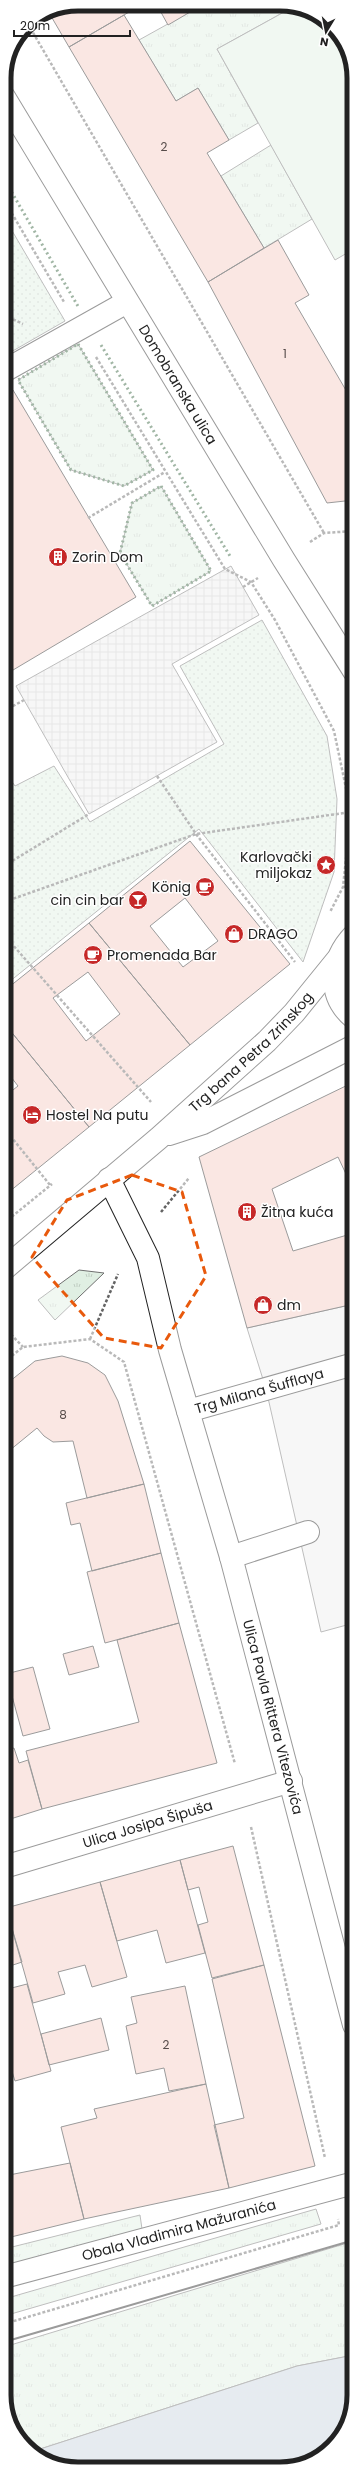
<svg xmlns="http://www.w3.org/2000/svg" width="358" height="2473" font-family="Poppins,sans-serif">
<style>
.grass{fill:url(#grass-tufts);stroke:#6f6f6f}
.park{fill:url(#park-dots);stroke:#6f6f6f}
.pitch{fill:#e0efe3;stroke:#6f6f6f}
.parking{fill:#ededed;stroke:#6f6f6f}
.plaza{fill:url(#plaza-grid);stroke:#6f6f6f}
.water{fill:#c7d3dd;stroke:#6f6f6f}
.building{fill:#f3c9c0;stroke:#222;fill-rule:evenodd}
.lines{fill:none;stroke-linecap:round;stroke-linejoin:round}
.minor-casing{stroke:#222;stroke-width:24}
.major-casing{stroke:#222;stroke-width:24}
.path{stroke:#646464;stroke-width:2.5;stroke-dasharray:3 2;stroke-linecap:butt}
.minor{stroke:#fff;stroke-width:22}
.major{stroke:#fff;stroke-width:22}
.hedge{stroke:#2f5e38;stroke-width:3;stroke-dasharray:2 3;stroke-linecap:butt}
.wall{stroke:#222;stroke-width:2}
.marked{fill:none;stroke:#e8590c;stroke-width:3;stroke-dasharray:8 5;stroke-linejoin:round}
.labels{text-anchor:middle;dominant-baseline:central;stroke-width:3;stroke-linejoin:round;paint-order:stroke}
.number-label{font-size:12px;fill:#564c4a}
.street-label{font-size:14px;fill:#222;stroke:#fff}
.poi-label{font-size:14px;fill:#222;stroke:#fff;text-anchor:start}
.rim{fill:none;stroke:#222;stroke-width:5}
</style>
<defs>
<pattern id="grass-tufts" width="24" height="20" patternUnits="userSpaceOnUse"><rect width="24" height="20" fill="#e0efe3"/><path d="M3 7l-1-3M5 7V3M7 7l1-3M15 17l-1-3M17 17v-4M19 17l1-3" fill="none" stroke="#c0cdc2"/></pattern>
<pattern id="park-dots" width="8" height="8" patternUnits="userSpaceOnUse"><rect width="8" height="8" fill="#e0efe3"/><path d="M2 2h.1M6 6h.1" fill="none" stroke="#c0cdc2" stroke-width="1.8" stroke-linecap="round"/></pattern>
<pattern id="plaza-grid" width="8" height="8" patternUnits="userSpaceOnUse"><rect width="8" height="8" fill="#ededed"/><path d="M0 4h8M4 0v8" fill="none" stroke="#cbcbcb"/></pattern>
</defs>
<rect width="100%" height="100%" fill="#fff"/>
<path class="grass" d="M202 5 295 6 217 49 258 123 229 140 198 88 176 101 139 40Z
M271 145 312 219 264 248 221 176Z
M78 344 153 470 124 486 71 470 18 380Z
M161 486 211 571 152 606 120 553 132 503Z
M79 1270 104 1273 55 1320 38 1300Z
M316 2209 321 2224 4 2316V2299Z
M140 2215 142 2229 4 2266V2249Z
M354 2241V2355L297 2366 34 2451 22 2444 4 2400V2347Z"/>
<path class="park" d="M4 217 65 321 4 356Z
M262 620 327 736 337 799 334 872 303 962 199 829 4 986V770L15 786 54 766 90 822 224 744 180 666Z"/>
<path class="pitch" d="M295 6H299L336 29 354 73V249L335 260 217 49Z"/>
<path class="parking" d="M354 1304V1623L321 1632 266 1389 247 1328Z"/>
<path class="plaza" d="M231 566 259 615 172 664 217 742 89 814 16 686Z"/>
<path class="water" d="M354 2355V2395L348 2423 332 2447 285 2469 59 2467 34 2451 297 2366Z"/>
<path class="building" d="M78 4 134 5 136 8 69 47 48 11Z
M157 5H202L168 25Z
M124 15 176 101 198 88 229 140 207 153 264 248 208 282 69 47Z
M278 240 309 295 295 303 354 404V500L327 503 208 282Z
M13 390 136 597 8 673 4 667V395Z
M190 841 290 964 190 1045 89 923ZM185 898 218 941 183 967 150 926Z
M89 923 190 1045 89 1127 4 1023V991ZM88 972 120 1014 86 1041 53 998Z
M4 1023 89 1127 4 1196V1097L18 1086 4 1068Z
M354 1082V1191L338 1157 272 1189 293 1251 354 1233V1304L247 1328 199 1157Z
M62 1356 88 1363 105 1375 118 1401 144 1484 87 1498 73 1441 53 1442 44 1436 37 1428 4 1455V1386L35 1361Z
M144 1484 161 1553 92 1571 80 1523 71 1525 66 1503Z
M161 1553 179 1623 105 1643 87 1572Z
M179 1623 217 1763 42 1809 26 1751 139 1722 117 1640Z
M93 1646 99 1667 69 1675 63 1654Z
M33 1667 50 1729 23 1736 6 1674Z
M14 1748 19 1763 28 1760 42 1809 4 1821V1751Z
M233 1846 264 1965 212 1978 198 1925 208 1922 199 1887 188 1890 180 1860Z
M180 1860 205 1953 166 1963 157 1930 117 1941 100 1882Z
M100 1882 127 1977 92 1987 85 1965 58 1972 65 1994 33 2003 6 1908Z
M4 1908H6L22 1962 4 1968Z
M264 1965 315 2166 229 2188 214 2125 244 2118 212 1979Z
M27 1984 51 2071 15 2081 4 2046V1990Z
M185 1986 206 2084 169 2091 164 2068 136 2074 126 2026 137 2023 131 1997Z
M101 2018 109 2050 49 2065 41 2034Z
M4 2046 9 2062 4 2065Z
M206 2084 229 2188 84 2219 61 2127 97 2118 94 2109Z
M70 2163 84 2219 7 2238 4 2228V2176Z"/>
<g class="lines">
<g class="minor-casing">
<g id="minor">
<path d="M4 371 127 302"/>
<path id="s1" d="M109 1179 148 1258 170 1350 231 1557 354 2025"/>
<path id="s2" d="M188 1411 354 1364"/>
<path d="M231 1557 308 1532"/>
<path id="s3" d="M4 1867 291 1781"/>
<path id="s4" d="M4 2277 354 2183"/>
</g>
</g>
<g class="major-casing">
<g id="major">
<path id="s5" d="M4 97 284 560 354 671"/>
<path d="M354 935C331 959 326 995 354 1018"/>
<path d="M169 1134 203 1123 354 1046"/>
<path id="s6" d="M4 1269 159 1138 267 1041 294 1013 337 960"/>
</g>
</g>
<path class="path" d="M28 24 324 533
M4 200 64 302
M4 214 11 212
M4 315 23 324
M96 357 225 569 251 582 275 620 334 731 351 812 343 887 330 912
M88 518 165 472
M310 542 324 533 354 531
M243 587 258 578
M4 711 24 700
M157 776 196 834 295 962
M4 866 89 814
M343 887 354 886
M4 902 196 834 351 812
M4 935 151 1102
M4 1128 50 1185
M161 1212 189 1178
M4 1223 52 1184
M4 1327 23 1347
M90 1339 118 1274
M4 1362 23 1347 90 1339 124 1362 235 1764
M251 1827 325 2158
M4 2324 339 2225 338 2219"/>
<use href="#minor" class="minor"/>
<use href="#major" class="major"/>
<path class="hedge" d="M4 179 79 308
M78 344 153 470 124 486 71 470 18 380Z
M101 345 230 556
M161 486 211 571 152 606 120 553 132 503Z"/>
<path class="wall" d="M4 2342 354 2240"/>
</g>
<path d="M0 0H358V2473H0ZM132 1175 182 1192 206 1276 161 1348 104 1338 32 1257 67 1200Z" fill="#fff" fill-opacity=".55" fill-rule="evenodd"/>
<path class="marked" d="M132 1175 182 1192 206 1276 161 1348 104 1338 32 1257 67 1200Z"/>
<defs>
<g id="building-disc" transform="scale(1)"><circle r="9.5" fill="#c62828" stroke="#fff"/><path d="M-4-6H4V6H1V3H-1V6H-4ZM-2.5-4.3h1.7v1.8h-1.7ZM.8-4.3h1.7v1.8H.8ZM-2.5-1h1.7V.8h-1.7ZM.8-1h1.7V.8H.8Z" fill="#fff"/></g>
<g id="sight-disc" transform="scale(1)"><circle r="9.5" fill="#c62828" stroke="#fff"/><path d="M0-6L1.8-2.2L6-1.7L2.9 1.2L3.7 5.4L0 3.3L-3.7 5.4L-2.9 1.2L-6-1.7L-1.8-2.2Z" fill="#fff"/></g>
<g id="cafe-disc" transform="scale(1)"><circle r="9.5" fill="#c62828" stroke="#fff"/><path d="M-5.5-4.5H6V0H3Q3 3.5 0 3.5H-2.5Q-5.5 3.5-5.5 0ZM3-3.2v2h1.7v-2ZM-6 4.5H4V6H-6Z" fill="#fff"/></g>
<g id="bar-disc" transform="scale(1)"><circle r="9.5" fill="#c62828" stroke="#fff"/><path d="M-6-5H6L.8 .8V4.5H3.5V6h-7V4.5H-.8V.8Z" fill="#fff"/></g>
<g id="shop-disc" transform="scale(1)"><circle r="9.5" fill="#c62828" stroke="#fff"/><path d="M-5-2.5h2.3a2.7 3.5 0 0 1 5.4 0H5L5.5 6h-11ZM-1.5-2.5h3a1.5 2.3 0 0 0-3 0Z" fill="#fff"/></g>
<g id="hotel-disc" transform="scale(1)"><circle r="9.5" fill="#c62828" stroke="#fff"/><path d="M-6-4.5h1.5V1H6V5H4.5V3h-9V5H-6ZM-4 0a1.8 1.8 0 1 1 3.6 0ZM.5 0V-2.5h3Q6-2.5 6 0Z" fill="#fff"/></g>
</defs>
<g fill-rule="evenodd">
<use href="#building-disc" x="58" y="557"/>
<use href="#sight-disc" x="326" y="865"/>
<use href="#cafe-disc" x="205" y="887"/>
<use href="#bar-disc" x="138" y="900"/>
<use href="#shop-disc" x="234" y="934"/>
<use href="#cafe-disc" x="93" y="955"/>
<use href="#hotel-disc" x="32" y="1115"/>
<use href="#building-disc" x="247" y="1212"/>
<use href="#shop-disc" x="263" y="1305"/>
</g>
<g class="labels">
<g class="number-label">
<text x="164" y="146">2</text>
<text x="285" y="353">1</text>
<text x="63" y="1414">8</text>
<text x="166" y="2044">2</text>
</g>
<g class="street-label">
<text stroke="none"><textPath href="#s5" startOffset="336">Domobranska ulica</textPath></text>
<text stroke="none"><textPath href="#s6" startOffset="329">Trg bana Petra Zrinskog</textPath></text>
<text stroke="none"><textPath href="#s2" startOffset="74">Trg Milana Šufflaya</textPath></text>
<text stroke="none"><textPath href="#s1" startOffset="564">Ulica Pavla Rittera Vitezovića</textPath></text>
<text stroke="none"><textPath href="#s3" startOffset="150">Ulica Josipa Šipuša</textPath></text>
<text stroke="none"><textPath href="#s4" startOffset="181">Obala Vladimira Mažuranića</textPath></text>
</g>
<g class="poi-label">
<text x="72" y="557">Zorin Dom</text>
<text x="312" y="857" text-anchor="end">Karlovački<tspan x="312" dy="16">miljokaz</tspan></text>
<text x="191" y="887" text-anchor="end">König</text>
<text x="124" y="900" text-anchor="end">cin cin bar</text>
<text x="248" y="934">DRAGO</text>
<text x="107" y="955">Promenada Bar</text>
<text x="46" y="1115">Hostel Na putu</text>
<text x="261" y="1212">Žitna kuća</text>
<text x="277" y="1305">dm</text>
</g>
</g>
<path d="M0 0H358V2473H0ZM78 11H280A67 67 0 0 1 347 78V2395A67 67 0 0 1 280 2462H78A67 67 0 0 1 11 2395V78A67 67 0 0 1 78 11Z" fill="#fff" fill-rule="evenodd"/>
<path class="rim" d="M78 11H280A67 67 0 0 1 347 78V2395A67 67 0 0 1 280 2462H78A67 67 0 0 1 11 2395V78A67 67 0 0 1 78 11Z"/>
<g transform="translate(326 32) rotate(190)" stroke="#ffffff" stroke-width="3" paint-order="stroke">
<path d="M0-3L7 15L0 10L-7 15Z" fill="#222222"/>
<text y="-6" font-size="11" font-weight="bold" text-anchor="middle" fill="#222222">N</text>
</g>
<path d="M14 30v6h116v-6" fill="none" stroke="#222222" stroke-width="2"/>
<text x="20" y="30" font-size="12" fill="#222222" stroke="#ffffff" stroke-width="3" paint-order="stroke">20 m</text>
</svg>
